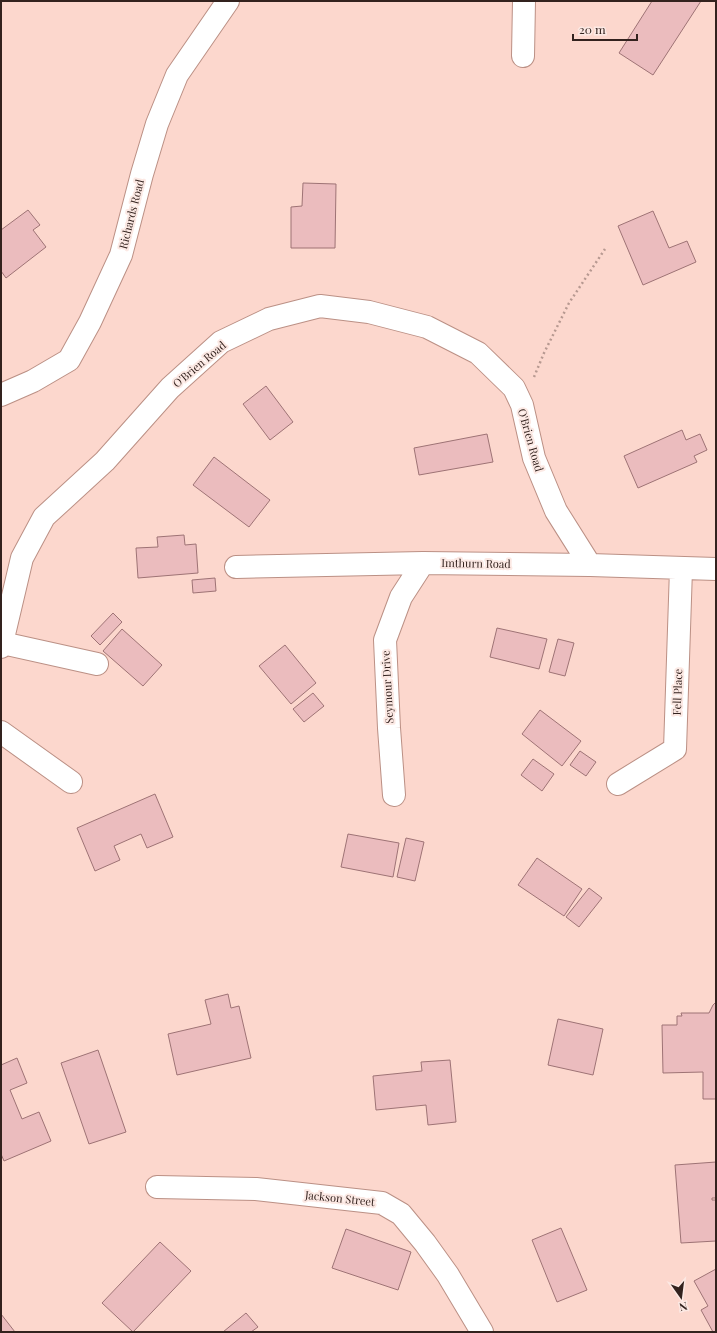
<svg xmlns="http://www.w3.org/2000/svg" width="717" height="1333" font-family="'Playfair Display',serif">
<style>
.building{fill:#ebbcbe;stroke:#9e7375}
.lines{fill:none;stroke-linecap:round;stroke-linejoin:round}
.minor-casing{stroke:#bb9085;stroke-width:24}
.path{stroke:#b79991;stroke-width:2.5;stroke-dasharray:2 3;stroke-linecap:butt}
.minor{stroke:#fff;stroke-width:22}
.labels{text-anchor:middle;dominant-baseline:central;stroke-width:4;stroke-linejoin:round;paint-order:stroke}
.street-label{font-size:11px;fill:#33221e;stroke:#fce9e4}
</style>
<rect width="100%" height="100%" fill="#fcd7cd"/>
<path class="building" d="M652 1H701L653 75 619 53Z
M303 183 336 184 335 248H291V207L302 206Z
M28 210 40 225 33 230 46 247 6 278 1 271V230Z
M653 211 669 248 687 241 696 262 643 285 618 226Z
M266 386 293 422 270 440 243 404Z
M682 430 686 440 700 434 707 450 694 456 697 462 638 488 624 456Z
M487 434 493 462 419 475 414 448Z
M214 457 270 500 249 527 193 485Z
M184 535 185 545 196 544 198 573 138 578 136 548 158 547 157 537Z
M215 578 216 591 193 593 192 580Z
M113 613 122 622 100 645 91 636Z
M497 628 547 639 539 669 490 657Z
M122 629 162 665 143 686 103 651Z
M558 639 574 643 565 676 549 672Z
M285 645 316 683 291 704 259 666Z
M313 693 324 706 304 722 293 709Z
M540 710 581 741 562 766 522 734Z
M580 751 596 762 586 776 570 765Z
M533 759 554 774 542 791 521 775Z
M155 794 173 837 147 848 141 834 114 846 120 860 95 871 77 828Z
M348 834 399 843 393 877 341 867Z
M406 838 424 842 415 881 397 877Z
M537 858 582 889 564 916 518 885Z
M589 888 602 898 579 927 566 917Z
M228 994 231 1008 239 1006 251 1058 177 1075 168 1034 211 1024 205 1000Z
M716 1002V1099H703V1072L663 1073 662 1025H677V1016H682L681 1013H709L713 1005Z
M558 1019 603 1029 593 1075 548 1065Z
M98 1050 126 1132 89 1144 61 1063Z
M17 1058 27 1083 10 1090 22 1119 39 1112 51 1141 4 1161 1 1154V1065Z
M450 1060 456 1122 428 1125 426 1105 376 1110 373 1076 422 1071 421 1062Z
M716 1162V1198H712V1200H716V1241L681 1243 675 1165Z
M561 1228 587 1290 557 1302 532 1240Z
M346 1229 411 1252 398 1290 332 1268Z
M160 1242 191 1271 133 1332 102 1303Z
M716 1269V1332H713L701 1310 708 1306 694 1281Z
M246 1313 258 1327 251 1332H223Z
M1 1314 15 1332H1Z"/>
<g class="lines">
<g class="minor-casing">
<path id="minor" d="M523 56 524 1
M1 395 33 381 69 360 90 322 121 255 142 174 157 124 177 75 228 1
M236 567 423 563 590 565 716 569
M2 643 97 664
M1 647 22 558 44 517 105 461 170 388 221 342 269 319 320 306 369 312 427 327 478 353 514 388 522 405 534 458 556 511 590 565
M1 732 71 782
M618 784 675 749 681 569
M394 795 389 728 385 640 401 597 423 563
M157 1187 256 1189 382 1203 401 1214 425 1243 448 1275 482 1332"/>
</g>
<path class="path" d="M534 377 544 353 569 303 605 249"/>
<use href="#minor" class="minor"/>
</g>
<g class="labels">
<g class="street-label">
<text transform="translate(131 214) rotate(-76)">Richards Road</text>
<text transform="translate(199 364) rotate(-40)">O'Brien Road</text>
<text transform="translate(531 440) rotate(74)">O'Brien Road</text>
<text transform="translate(476 563) rotate(1)">Imthurn Road</text>
<text transform="translate(387 687) rotate(-93)">Seymour Drive</text>
<text transform="translate(677 692) rotate(-88)">Fell Place</text>
<text transform="translate(340 1198) rotate(6)">Jackson Street</text>
</g>
</g>
<rect width="717" height="1333" fill="none" stroke="#33221e" stroke-width="4"/>
<g transform="translate(681 1297) rotate(166)" stroke="#fce9e4" stroke-width="3" paint-order="stroke">
<path d="M0-3L7 15L0 10L-7 15Z" fill="#33221e"/>
<text y="-6" font-size="11" font-weight="bold" text-anchor="middle" fill="#33221e">N</text>
</g>
<path d="M573 34v6h64v-6" fill="none" stroke="#33221e" stroke-width="2"/>
<text x="579" y="34" font-size="12" fill="#33221e" stroke="#fce9e4" stroke-width="3" paint-order="stroke">20 m</text>
</svg>
